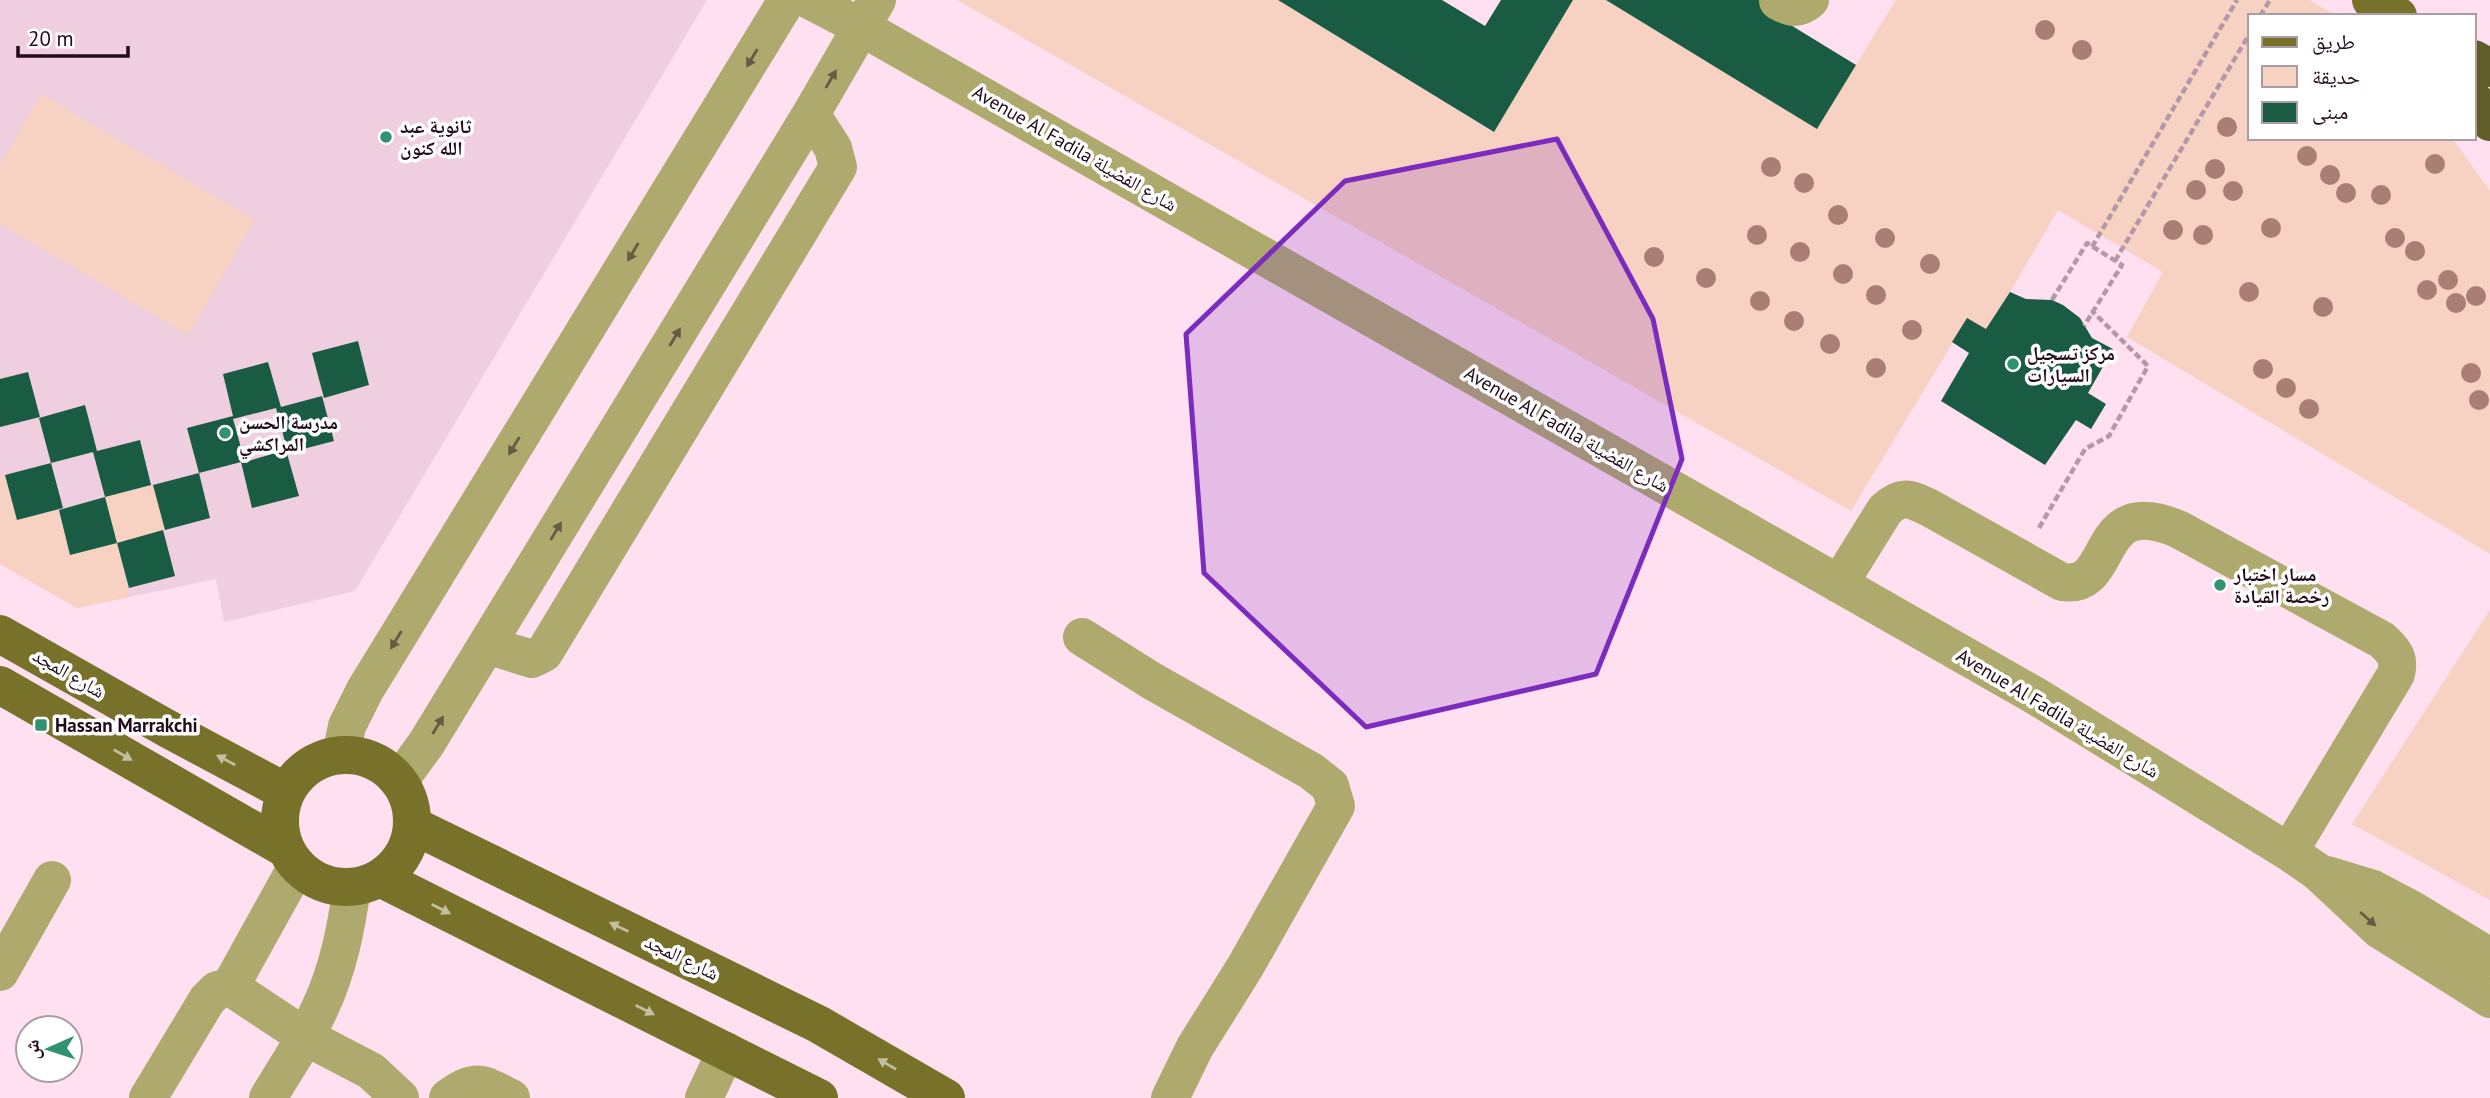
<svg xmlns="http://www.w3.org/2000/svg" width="2490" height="1098" font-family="'PT Sans','Noto Naskh Arabic',sans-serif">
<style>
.built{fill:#efcedf}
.green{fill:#f7d1c1}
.building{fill:#195b43}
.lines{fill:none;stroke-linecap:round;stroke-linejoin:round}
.path{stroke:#b498a8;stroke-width:4.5;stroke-dasharray:7 3.5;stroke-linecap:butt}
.minor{stroke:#aeaa6d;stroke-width:38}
.major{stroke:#77712a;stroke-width:38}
.highway{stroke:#615d29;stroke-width:38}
.tree{fill:#aa7e75}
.oneway{fill:#685a44}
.oneway2{fill:#c2bf9f}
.marked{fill:#7b2cbf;fill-opacity:0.2;stroke:#7b2cbf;stroke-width:5;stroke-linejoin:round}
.poi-dot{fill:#30936f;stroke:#fff;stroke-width:2.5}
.labels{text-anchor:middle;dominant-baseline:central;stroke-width:7;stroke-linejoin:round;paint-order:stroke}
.poi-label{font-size:19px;font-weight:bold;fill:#230a1a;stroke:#fff;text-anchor:start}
.street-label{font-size:19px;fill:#230a1a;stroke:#fff}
</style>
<rect width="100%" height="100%" fill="#fee0f0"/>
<path class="built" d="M0 0H707L355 591 224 622 216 579 77 608 0 564Z"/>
<path class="green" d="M957 0H1278L1493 132 1573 0H1606L1856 65 1896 0H2309L2337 16H2250V138H2452L2490 191V554L2127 337 2163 272 2058 210 2010 292 1986 329 1967 319 1851 511Z
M41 94 255 220 188 335 0 224V165Z
M5 475 17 520 59 510 71 555 117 542 105 497 153 485 165 530 117 543 129 597 77 608 0 564V477Z
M2490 610V900L2352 824Z"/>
<path class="building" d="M1278 0H1442L1485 26 1501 0H1573L1494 132Z
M1606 0H1778L1771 13 1856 65 1817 129Z
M2010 292 2026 299 2052 300 2063 305 2080 318 2092 338 2113 349 2088 393 2106 404 2091 429 2076 420 2045 465 1941 401 1969 353 1952 342 1967 318 1986 329Z
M358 341 369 385 324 398 312 353Z
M268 362 281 407 322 396 334 441 288 453 276 408 233 419 245 462 286 450 299 496 252 508 241 462 199 473 187 428 233 416 223 374Z
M28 372 40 417 0 427V379Z
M85 405 97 451 140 440 151 485 105 497 93 452 51 463 39 418Z
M51 463 63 508 17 520 5 475Z
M199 473 210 518 165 530 153 485Z
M105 497 117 543 70 555 59 510Z
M163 530 175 576 129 588 117 543Z"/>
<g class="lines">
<path class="path" d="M2260 16 2270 0
M2092 247 2237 0
M2115 261 2250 33
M2052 300 2087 243 2122 265 2084 326
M2039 528 2085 449 2109 436 2148 366 2092 311"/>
<path class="minor" d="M809 0 861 27 2034 695 2289 852 2318 872 2380 930 2490 999
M1778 1C1790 8 1799 10 1810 0
M1839 584 1885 510C1901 495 1909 498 1928 507L2062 582C2118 591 2090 492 2178 529L2382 640C2394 651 2400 658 2396 674L2289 852
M1082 637 1152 681 1311 771 1330 786 1336 806 1245 967 1195 1047 1170 1098
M487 645 532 659 544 653 838 167 833 148 811 114
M341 755 347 726 365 690 787 0
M399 781 426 744 811 114 877 0
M2327 875 2373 889 2411 909 2490 957
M0 972 52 880
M230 987 297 866
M148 1098 207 1000 217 990 230 987 304 1036 371 1071 400 1098
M268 1098C285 1069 306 1039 320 1008 338 970 346 929 352 887
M448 1098C477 1077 481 1083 511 1098
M704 1098 726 1051"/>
<path class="major" d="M2371 0 2398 16
M0 634 168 729 286 792
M0 685 286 849
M280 821a66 66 0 1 1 132 0a66 66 0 1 1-132 0Z
M412 825 818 1024 946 1098
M380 878 819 1098"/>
<path class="highway" d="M2474 59 2490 68
M2474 100 2490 122"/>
</g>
<g class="tree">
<circle cx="2045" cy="30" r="10"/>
<circle cx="2082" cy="50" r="10"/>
<circle cx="2227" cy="127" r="10"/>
<circle cx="2307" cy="156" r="10"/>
<circle cx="2435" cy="164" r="10"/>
<circle cx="1771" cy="167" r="10"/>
<circle cx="2215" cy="169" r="10"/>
<circle cx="2330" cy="175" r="10"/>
<circle cx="1804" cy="183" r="10"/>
<circle cx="2196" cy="190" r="10"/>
<circle cx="2233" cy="191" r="10"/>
<circle cx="2346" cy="193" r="10"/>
<circle cx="2381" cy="195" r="10"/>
<circle cx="1838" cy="215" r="10"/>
<circle cx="2271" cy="228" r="10"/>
<circle cx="2173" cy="230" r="10"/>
<circle cx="1757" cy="235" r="10"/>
<circle cx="2203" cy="235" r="10"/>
<circle cx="1885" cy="238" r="10"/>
<circle cx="2395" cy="238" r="10"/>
<circle cx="2415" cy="251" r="10"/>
<circle cx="1800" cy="252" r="10"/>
<circle cx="1654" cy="257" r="10"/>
<circle cx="1930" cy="264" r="10"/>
<circle cx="1843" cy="274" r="10"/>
<circle cx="1706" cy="278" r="10"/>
<circle cx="2448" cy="280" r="10"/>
<circle cx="2427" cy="290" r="10"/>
<circle cx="2249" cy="292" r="10"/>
<circle cx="1876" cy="295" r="10"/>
<circle cx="2476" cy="296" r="10"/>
<circle cx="1760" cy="301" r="10"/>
<circle cx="2456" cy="303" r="10"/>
<circle cx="2323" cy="307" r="10"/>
<circle cx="1794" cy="321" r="10"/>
<circle cx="1912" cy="330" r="10"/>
<circle cx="1830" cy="344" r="10"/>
<circle cx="1876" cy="368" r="10"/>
<circle cx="2263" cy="369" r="10"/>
<circle cx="2471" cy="373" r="10"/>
<circle cx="2286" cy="388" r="10"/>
<circle cx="2479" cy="400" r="10"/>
<circle cx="2309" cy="409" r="10"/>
</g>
<defs><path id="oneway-solid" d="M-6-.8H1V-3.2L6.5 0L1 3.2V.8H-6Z" transform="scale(1.75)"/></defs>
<g class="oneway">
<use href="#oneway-solid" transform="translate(752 58) rotate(121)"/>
<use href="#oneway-solid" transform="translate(831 79) rotate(-60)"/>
<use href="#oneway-solid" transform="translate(633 252) rotate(121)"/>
<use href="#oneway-solid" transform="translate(675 337) rotate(-59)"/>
<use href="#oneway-solid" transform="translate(514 446) rotate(121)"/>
<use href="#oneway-solid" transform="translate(556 531) rotate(-59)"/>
<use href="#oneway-solid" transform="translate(396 640) rotate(121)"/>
<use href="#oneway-solid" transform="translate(438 725) rotate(-59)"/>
<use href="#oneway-solid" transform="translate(2368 919) rotate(42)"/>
</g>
<g class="oneway2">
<use href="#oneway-solid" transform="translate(123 755) rotate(30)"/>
<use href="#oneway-solid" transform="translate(226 760) rotate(-152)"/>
<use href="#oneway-solid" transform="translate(441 909) rotate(27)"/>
<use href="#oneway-solid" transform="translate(619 927) rotate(-154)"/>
<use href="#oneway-solid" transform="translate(645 1010) rotate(27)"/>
<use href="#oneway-solid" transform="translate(887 1064) rotate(-150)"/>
</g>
<path class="marked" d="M1557 139 1653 319 1682 459 1596 674 1366 727 1204 573 1186 334 1345 181Z"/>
<g class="poi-dot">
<circle cx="386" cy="137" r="7"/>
<circle cx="2013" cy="364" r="7"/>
<circle cx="225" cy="433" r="7"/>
<circle cx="2220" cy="585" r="7"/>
<rect x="34" y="718" width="14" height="14" rx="3.5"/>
</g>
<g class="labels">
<g class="poi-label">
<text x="400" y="126">ثانوية عبد<tspan x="400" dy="22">الله كنون</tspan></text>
<text x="2027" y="353">مركز تسجيل<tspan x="2027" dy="22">السيارات</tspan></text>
<text x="239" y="422">مدرسة الحسن<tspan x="239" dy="22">المراكشي</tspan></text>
<text x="2234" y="574">مسار اختبار<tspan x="2234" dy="22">رخصة القيادة</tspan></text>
<text x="55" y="725">Hassan Marrakchi</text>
</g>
<g class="street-label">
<text transform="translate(1075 148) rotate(30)">Avenue Al Fadila شارع الفضيلة</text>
<text transform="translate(1567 429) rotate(30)">Avenue Al Fadila شارع الفضيلة</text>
<text transform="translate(69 673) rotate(30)">شارع المجد</text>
<text transform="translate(2058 713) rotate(31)">Avenue Al Fadila شارع الفضيلة</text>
<text transform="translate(682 957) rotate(26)">شارع المجد</text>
</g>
</g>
<rect x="2248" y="14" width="228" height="126" fill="#ffffff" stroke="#a79da3" stroke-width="2"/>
<rect x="2262" y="37" width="35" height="10" fill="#77712a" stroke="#a79da3" stroke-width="2"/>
<text x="2312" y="49" font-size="21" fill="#230a1a">طريق</text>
<rect x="2262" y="66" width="35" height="21" fill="#f7d1c1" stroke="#a79da3" stroke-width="2"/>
<text x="2312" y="84" font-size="21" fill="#230a1a">حديقة</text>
<rect x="2262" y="102" width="35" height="21" fill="#195b43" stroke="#a79da3" stroke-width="2"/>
<text x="2312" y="119" font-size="21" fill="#230a1a">مبنى</text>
<g transform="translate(49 1049) rotate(267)"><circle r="33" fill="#ffffff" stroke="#a79da3" stroke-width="2"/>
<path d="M0-5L12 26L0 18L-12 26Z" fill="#30936f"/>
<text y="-10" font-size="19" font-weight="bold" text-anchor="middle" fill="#230a1a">ش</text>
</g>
<path d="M18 46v10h110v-10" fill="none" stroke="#230a1a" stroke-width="3.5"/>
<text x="28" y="46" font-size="21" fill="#230a1a" stroke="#ffffff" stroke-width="5" paint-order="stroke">20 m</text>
</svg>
